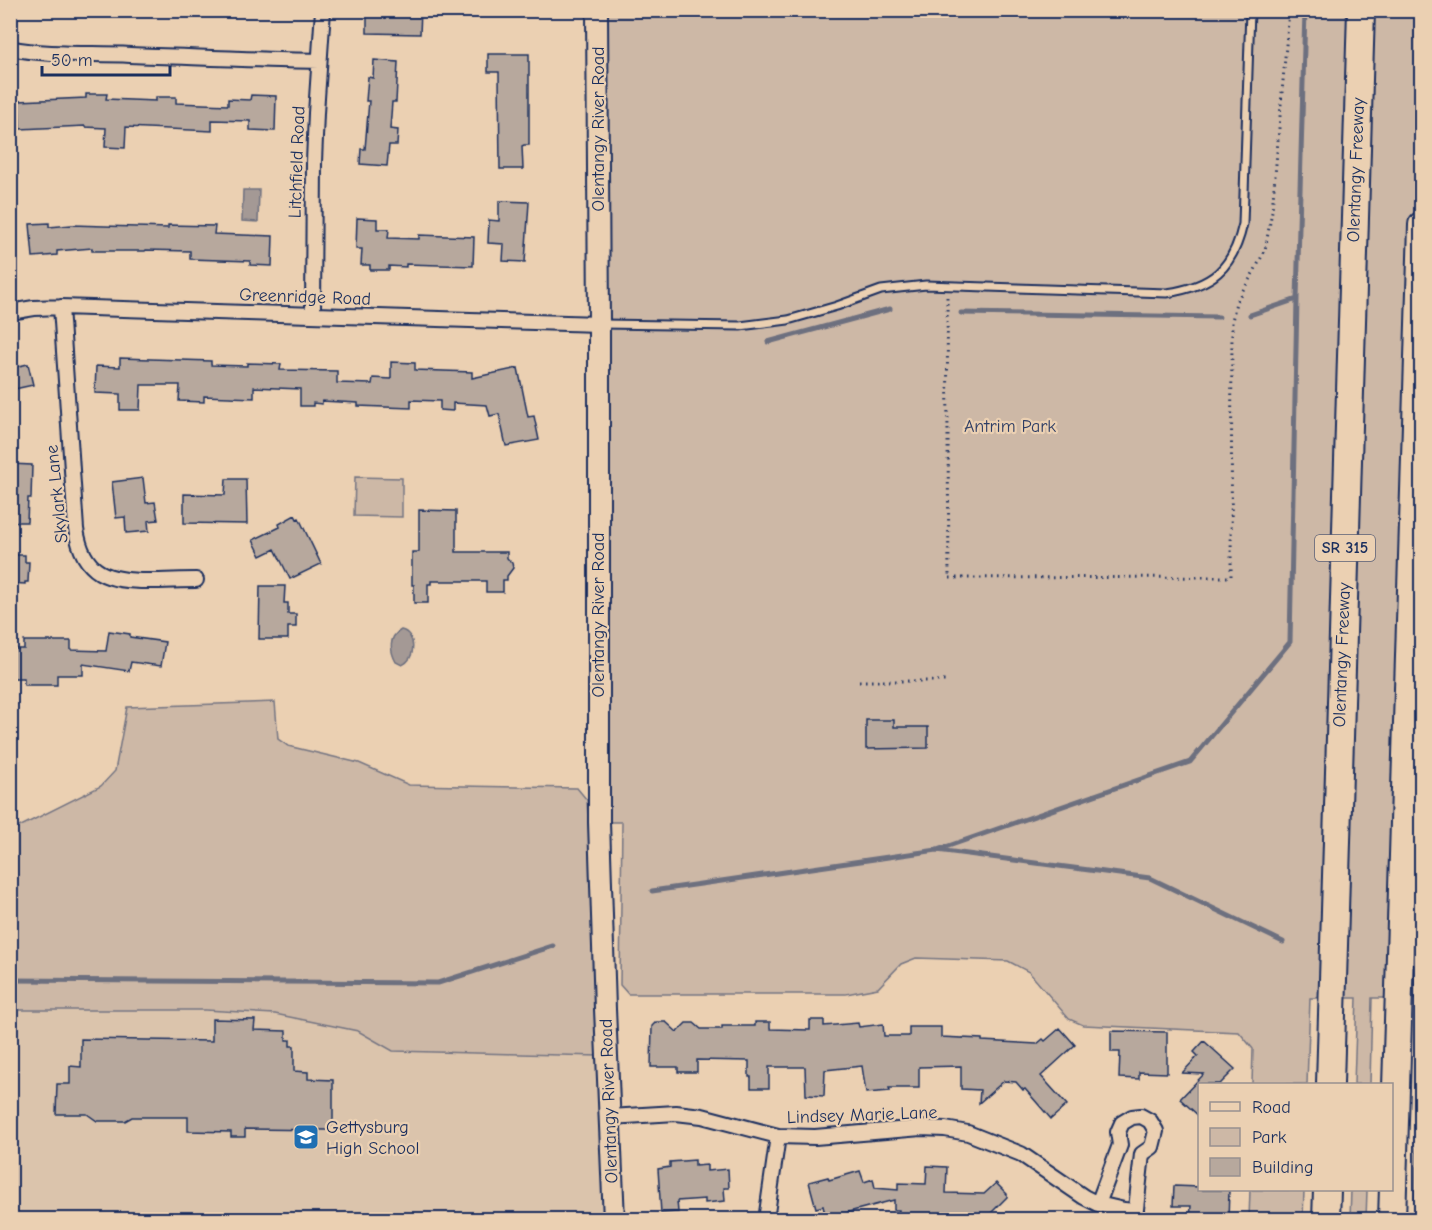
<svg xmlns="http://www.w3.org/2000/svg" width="1432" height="1230" font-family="'Comic Neue',sans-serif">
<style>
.built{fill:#dbc4ac}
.green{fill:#cdb8a6;stroke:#747482;stroke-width:1.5}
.water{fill:#a49995;stroke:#6d6f7f;stroke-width:1.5}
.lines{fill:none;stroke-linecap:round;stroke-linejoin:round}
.stream{stroke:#6d6f7f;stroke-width:5}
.building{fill:#b7a89d;stroke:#1b2f5e;stroke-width:1.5}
.lane-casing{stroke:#1b2f5e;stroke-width:11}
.street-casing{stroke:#1b2f5e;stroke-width:18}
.secondary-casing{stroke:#1b2f5e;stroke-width:24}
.highway-casing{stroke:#1b2f5e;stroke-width:30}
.path{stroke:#1b2f5e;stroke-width:3;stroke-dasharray:1.5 4.5;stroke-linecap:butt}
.lane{stroke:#ebd0b2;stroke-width:7}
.street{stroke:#ebd0b2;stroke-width:14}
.secondary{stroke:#ebd0b2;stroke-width:20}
.highway{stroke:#ebd0b2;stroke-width:26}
.labels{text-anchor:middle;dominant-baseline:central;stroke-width:4.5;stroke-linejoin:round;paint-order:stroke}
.shield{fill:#ebd0b2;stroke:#595f77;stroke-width:1.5}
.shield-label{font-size:16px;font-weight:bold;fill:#1b2f5e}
.street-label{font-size:18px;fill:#1b2f5e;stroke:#ebd0b2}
.park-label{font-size:18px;fill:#2d3d65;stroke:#ebd0b2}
.poi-label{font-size:18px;fill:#1b2f5e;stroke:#ebd0b2;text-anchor:start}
</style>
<rect width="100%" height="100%" fill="#ebd0b2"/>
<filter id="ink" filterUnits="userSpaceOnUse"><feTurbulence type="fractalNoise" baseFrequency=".0167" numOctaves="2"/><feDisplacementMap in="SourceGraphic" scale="12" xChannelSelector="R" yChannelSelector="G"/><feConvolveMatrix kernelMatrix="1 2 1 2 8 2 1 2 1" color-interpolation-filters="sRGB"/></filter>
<g filter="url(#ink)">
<path class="built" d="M11 1010H205L275 1014 358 1031 394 1051 599 1056 606 1219 68 1220 11 1218Z"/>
<path class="green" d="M597 11H1421V1219H1414L1421 998H1372L1370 1084H1354L1357 998H1310L1307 1084H1252L1253 1049 1239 1032 1083 1025 1069 1019 1029 972 1008 961 916 958 901 964 878 988 846 994H628L620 985 622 822H599Z
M355 477 402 478V517L354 516Z
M275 702 278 739 288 746 359 763 409 785 577 788 587 800 597 990 599 1056 393 1051 358 1031 275 1014 205 1010H11V831L101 786 115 771 127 707Z
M1250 1190H1304L1303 1219H1249Z
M1351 1190H1367L1366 1219H1350Z"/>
<path class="water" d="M243 190H259L258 222 242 221Z
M401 630C416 633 417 659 402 665L396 662C390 651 388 637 401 630Z"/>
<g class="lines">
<path class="stream" d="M961 313 1219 317
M1250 315 1297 299 1305 10
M768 342 890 309
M937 850 1190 762 1290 642 1297 299
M652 891 937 850 1150 878 1283 942
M10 980 438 983 553 946"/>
</g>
<path class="building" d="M393 10H421L420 34 367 33V12H393Z
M488 54H529V145H524L522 146 523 169H500L499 72H488Z
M374 60 398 62 396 102H392L390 129 398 130 397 145H389L387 166 360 164 361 149H365L369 101H366L368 77 373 78Z
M86 94H107L106 99 156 101V97H176V103L228 105V99L250 100 251 95 276 96 275 131 250 130V121L212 120V131L126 127 125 148 105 147 106 128 85 127V126L20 129 19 101 86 98Z
M499 201 529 202 525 262 503 261 504 244 488 243 489 220 499 221Z
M357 218 377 219V229H389L388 238 419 239V235L474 237 473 266 406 264V267L389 266V270H370V265H361L362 249H356Z
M49 223V227L72 225 168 228V225L215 226 214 234 273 236 272 266 250 265V261L190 259V251L146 250 145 251H92V248L57 251V255L33 257 30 224Z
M120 358 211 361V365L247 366V363L281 364 280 370 337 371V383L372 384 373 378 391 379V362L415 363V370L472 372V378L518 368 528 417 534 416 539 440 506 446 499 414 490 416 487 405 453 403V411L440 410V401L411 400V408L358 406V403L322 401V404L313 403V406H300V389L254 387V398L204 396V402L179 401 180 385H141L140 410H120V394L95 393 96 366 120 367Z
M28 364 33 385 10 390V368Z
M10 464 32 465 31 498H28L27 522H10Z
M143 478 146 503 155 502 158 520 148 521 149 531 126 533 125 517 116 518 112 482Z
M226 479H246L247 524 184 523V494L225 495Z
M419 510 456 511V552H507V558L512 563 513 568 507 576V580H503V592H486V581H431V584H428V603H414V585H412V552H419Z
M295 515 297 519 299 518 321 564 290 579 275 549 261 556 253 540 280 527 279 524Z
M10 555H25V562H29L28 582H25V584L10 583Z
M260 586H285L284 603H288V614H296V627H288V639H259Z
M109 631 130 634V637L165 642 161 666 131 662 129 671 83 664V675H57V685H24V678H10V649H24V641H71V650L106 651Z
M866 720H894V727H928V748L866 749Z
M212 1019 255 1020 254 1030 286 1031V1040H290V1046H294V1071L308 1072V1079L333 1080V1124L326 1130 245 1129V1137H231V1132L188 1131V1117H132L125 1121H97L87 1114H56L57 1084H70V1066L81 1067V1039L212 1041Z
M810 1020H824V1026L858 1023 859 1027 883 1024 884 1036H909V1027H941V1037L982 1039V1041L1037 1044 1043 1039 1045 1041 1060 1028 1075 1045 1041 1076 1067 1105 1051 1119 1025 1089 1023 1090 1016 1082 1004 1081 979 1103 980 1090 961 1089V1066L919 1067V1088H889L890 1091 866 1093 862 1066 825 1070 824 1096 806 1095 805 1067H769V1088H751V1077H749V1061L697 1060V1072H678V1067H651L652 1026 656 1022H666L677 1032 686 1023H694L701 1029H722V1026H755V1022H770V1029L810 1030Z
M1111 1031 1167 1032V1073L1139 1072V1079L1119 1078 1120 1052H1111Z
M1204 1041 1235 1069 1220 1084H1200V1117L1180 1099 1204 1074 1182 1073 1198 1056 1194 1052Z
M695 1160V1166L707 1165V1171L728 1169 729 1188H724L725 1201 705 1203V1199L677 1201 678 1212 661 1213 658 1169 670 1167V1162Z
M927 1166 947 1167 946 1193 984 1194 996 1183 1007 1194V1197L984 1220H898L899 1210H894V1200L826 1218 823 1206 816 1208 809 1182 828 1177 829 1180 860 1171 864 1182 873 1179 875 1188 898 1190V1183L926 1184Z
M1174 1186 1200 1187V1190H1229L1228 1220H1190L1191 1206H1173Z"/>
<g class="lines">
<g class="lane-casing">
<path id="lane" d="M602 324 740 326 788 320 837 306 881 290 926 285 1167 293C1212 286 1233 269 1243 224L1250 10"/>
</g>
<g class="street-casing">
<path id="street" d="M10 48C49 56 91 53 130 55 193 57 256 60 319 61
M61 307 76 529C83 575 108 581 149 581 165 581 181 580 196 580
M10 312 34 308 61 307 599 324
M313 314 314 162 316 113 323 10
M610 1117 676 1113 702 1116 778 1136 815 1137 921 1128 945 1129 968 1133 1021 1154 1084 1197 1098 1204 1124 1210 1135 1211
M1098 1204 1120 1145 1118 1132 1122 1123 1132 1117 1141 1116 1150 1121 1156 1131 1152 1147 1142 1154 1135 1218
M766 1220 778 1136"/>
</g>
<g class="secondary-casing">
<path id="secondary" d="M597 10 599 324V822L605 1009 614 1220"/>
</g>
<g class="highway-casing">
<path id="highway" d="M1330 1084 1361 10
M1326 1220 1327 1190
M1392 1220 1422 225"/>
</g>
<path class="path" d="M947 297 949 578 1231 577 1232 321 1236 302 1255 270 1265 250 1272 211 1289 10
M859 681H949"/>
<use href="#lane" class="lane"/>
<use href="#street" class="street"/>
<use href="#secondary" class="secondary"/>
<use href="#highway" class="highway"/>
</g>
</g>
<defs>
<g id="school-square" transform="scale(1.35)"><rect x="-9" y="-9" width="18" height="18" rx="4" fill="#1f6fb2" stroke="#ebd0b2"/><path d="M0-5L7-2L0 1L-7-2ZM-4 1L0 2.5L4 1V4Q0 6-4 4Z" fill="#fff"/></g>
</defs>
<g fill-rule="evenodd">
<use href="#school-square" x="306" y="1137"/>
</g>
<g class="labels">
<rect class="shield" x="1315" y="535" width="60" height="26" rx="4.5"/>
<g class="shield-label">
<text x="1345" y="548">SR 315</text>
</g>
<g class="street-label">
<text transform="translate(598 129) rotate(-90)">Olentangy River Road</text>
<text transform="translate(297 162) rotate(-88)">Litchfield Road</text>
<text transform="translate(1356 170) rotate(-88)">Olentangy Freeway</text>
<text transform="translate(305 297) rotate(2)">Greenridge Road</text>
<text transform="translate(57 494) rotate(-96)">Skylark Lane</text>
<text transform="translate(598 615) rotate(-90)">Olentangy River Road</text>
<text transform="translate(1342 655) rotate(-88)">Olentangy Freeway</text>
<text transform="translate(609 1101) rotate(-92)">Olentangy River Road</text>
<text transform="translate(862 1115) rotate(-2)">Lindsey Marie Lane</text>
</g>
<g class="park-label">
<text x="1010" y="426">Antrim Park</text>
</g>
<g class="poi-label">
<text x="326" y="1127">Gettysburg<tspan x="326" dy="21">High School</tspan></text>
</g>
</g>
<rect width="1432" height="1230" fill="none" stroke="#ebd0b2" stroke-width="36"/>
<rect x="18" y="18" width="1396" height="1194" fill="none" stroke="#1b2f5e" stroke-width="2" filter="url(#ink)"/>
<rect x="1198" y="1083" width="195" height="108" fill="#ebd0b2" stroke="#989090" stroke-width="1.5"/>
<rect x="1210" y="1102" width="30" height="9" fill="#ebd0b2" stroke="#989090" stroke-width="1.5"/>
<text x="1252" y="1113" font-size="18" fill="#1b2f5e">Road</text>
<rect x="1210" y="1128" width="30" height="18" fill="#cdb8a6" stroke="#989090" stroke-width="1.5"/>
<text x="1252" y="1143" font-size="18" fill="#1b2f5e">Park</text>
<rect x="1210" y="1158" width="30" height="18" fill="#b7a89d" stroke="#989090" stroke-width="1.5"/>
<text x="1252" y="1173" font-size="18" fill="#1b2f5e">Building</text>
<path d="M42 66v9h128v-9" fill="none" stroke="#1b2f5e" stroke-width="3"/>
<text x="51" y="66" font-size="18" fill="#1b2f5e" stroke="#ebd0b2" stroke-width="4.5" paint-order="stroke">50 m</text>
</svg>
